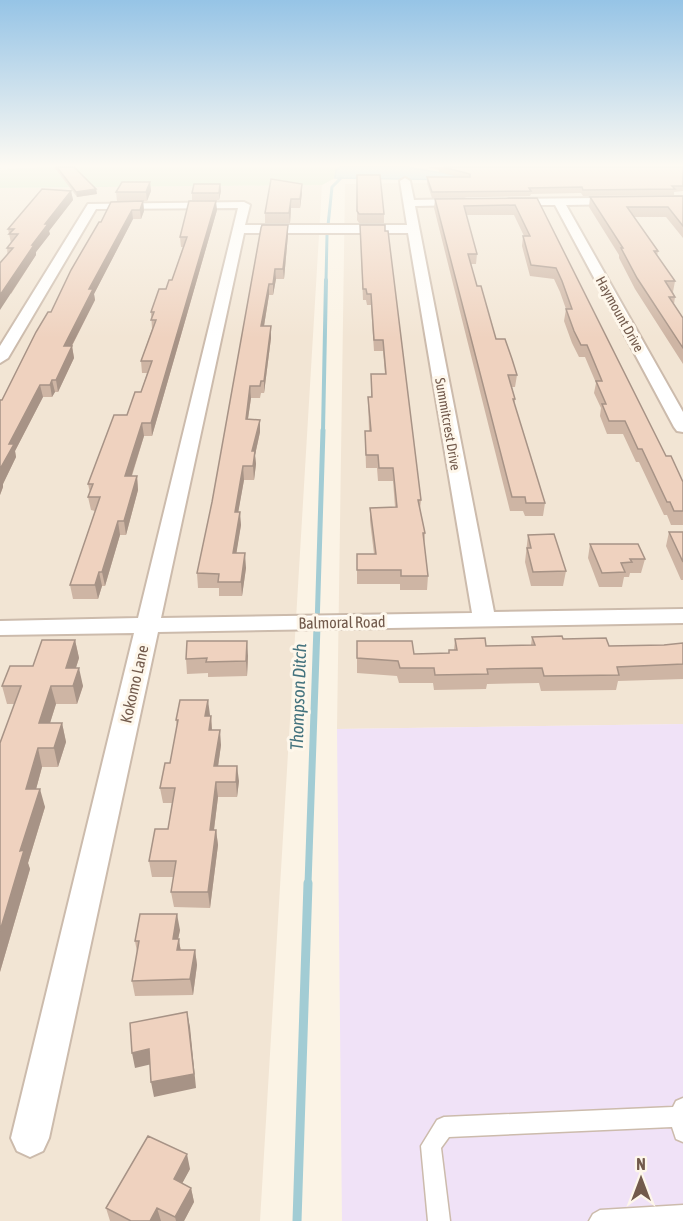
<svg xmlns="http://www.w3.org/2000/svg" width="683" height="1221" font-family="'Asap Condensed',sans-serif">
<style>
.residential{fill:#f2e5d4}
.education{fill:#f0e2f7}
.green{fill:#d2e8c5}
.water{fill:#bbdde3;stroke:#a2ccd4;stroke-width:1.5}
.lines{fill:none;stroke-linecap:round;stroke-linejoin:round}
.stream-far4{stroke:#a2ccd4;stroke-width:3}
.stream-far3{stroke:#a2ccd4;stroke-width:4}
.stream-far2{stroke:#a2ccd4;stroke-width:5}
.stream-far1{stroke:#a2ccd4;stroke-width:7}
.stream{stroke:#a2ccd4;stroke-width:9}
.lane-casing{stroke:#ccbbac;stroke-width:3}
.street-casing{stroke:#ccbbac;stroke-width:4}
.lane{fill:#fff;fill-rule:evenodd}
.street{fill:#fff;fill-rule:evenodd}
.wall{fill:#ceb5a4}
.shaded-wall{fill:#a79386}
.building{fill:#efd2bf;stroke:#a79386;stroke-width:1.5}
.labels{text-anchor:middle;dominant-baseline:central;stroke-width:6;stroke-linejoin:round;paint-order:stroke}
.far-street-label{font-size:14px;fill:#725a4c;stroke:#fef7eb}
.street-label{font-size:16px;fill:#725a4c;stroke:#fef7eb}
.water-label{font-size:18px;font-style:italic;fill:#44737e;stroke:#fef7eb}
</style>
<rect width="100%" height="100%" fill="#fbf3e5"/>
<path class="residential" d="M406 167H683V724L337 729 345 184 676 179 460 176Z
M322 185 260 1221H0V188Z"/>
<path class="education" d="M683 724V1221H342L337 729Z"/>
<path class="green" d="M39 167H341V168L335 173V178L322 185 0 188V170Z"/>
<path class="water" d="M341 167H406L460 176 466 180 335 178 336 170Z"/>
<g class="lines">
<path class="stream-far4" d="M326 282 327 235 332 187 341 178"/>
<path class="stream-far3" d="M323 431 326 280"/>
<path class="stream-far2" d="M317 627 323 430"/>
<path class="stream-far1" d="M308 884 317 626"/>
<path class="stream" d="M297 1221 308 883"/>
<g class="lane-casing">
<path id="lane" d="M683 1098V1142L676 1139 672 1127 449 1137 441 1148 450 1221H428L421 1146 437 1120 444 1117 673 1107 676 1101Z
M683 1205V1221H589L593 1214 600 1210Z"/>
</g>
<g class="street-casing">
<path id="street" d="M405 178 410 181 414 200 464 199 470 202 464 205 415 206 494 612 683 609V623L158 632 49 1138 43 1151 30 1157 17 1151 11 1138 134 633 0 635V621L138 618 238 208 96 209 8 358 0 363V346L88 204 244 202 250 205 245 225H407L400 181ZM244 233H408L472 613 161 618Z
M683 197V203L566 205 683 412V432L677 431 674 427 555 205H509L503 202 509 199Z"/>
</g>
<use href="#lane" class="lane"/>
<use href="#street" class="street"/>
</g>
<path class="wall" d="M54 167H74L96 189 97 194 77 197Z
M427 167H683V191L674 192V195L583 196 581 193 531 194 530 196 432 198 427 183V177H459L439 172V170Z
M357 175 384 214V223H359L357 220Z
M150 182 151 191 147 201H117L116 192Z
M220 184 221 191 219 200H192V193Z
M302 184V193L300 208H291L290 223H265V213Z
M71 191 73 200 49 231 50 234 36 252V255L11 294 7 248 11 243 8 229Z
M683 196V238L666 217H634L658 251 657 256 675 281 673 292 675 297 674 304 683 318V364L635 289 619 258V255L589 207 590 197Z
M537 198 666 456 683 482V525H671L667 515H664L639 462H636L623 434H607L600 416 601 408 594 393 596 383 585 357H579L572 343 564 321 566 309 560 292 554 279 530 276 522 246 523 236H524L514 215H466L477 254 476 264H471L477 286 496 339 517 375 515 387H512L515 399 514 404 545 503 543 516H525L523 511H510L434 208 435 199Z
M143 201 144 211 141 219H133L94 294 95 300 72 346 74 358 58 392H55L52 397H43L15 451 16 457 3 484V487L0 495 2 400 101 222Z
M217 210 152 436H144L132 476H137L138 490 126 535H120L105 586H102L98 599H73L70 585 95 511 91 510 88 497 90 493 88 484 141 392 147 373H142L141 361 152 329 151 312 172 280 183 247H181L180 237Z
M360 225 385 231 421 500 420 509 425 533 424 546 428 576 427 590H400V584H357V554H374L370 521V508L395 507 393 481H378L377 468H366L365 431H369L368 397H371V374H385L383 351H374L371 305H367L366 300H363Z
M261 228 288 235 284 279H276L273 295H269L264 326H271V338L264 393H261L260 398H251L248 419 260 420V432L255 455 256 464 254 480H244L238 512 241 525 236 553 246 568 242 596H219V588H198L197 573 212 502Z
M669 532H683V580H681L666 546Z
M528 535 566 571 563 586H531L525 562Z
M590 544 645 559 641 573H630L629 577H624L622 587H599L588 558Z
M532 637 563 639 609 646 664 645 683 643V679L618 681 616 690 541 691 539 683 487 684 486 689 434 690 433 683H399L397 676 357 673V641L414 654 449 653 454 650 455 639 486 646 531 645Z
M75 640 79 658 76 668 83 686 77 704H56L50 723H62L66 742 58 767H42L36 789 45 807 28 863 30 869 0 972 14 704H7L2 686Z
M248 656 247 676 208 677V673L187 674 186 659Z
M211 716 212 730 221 745 218 766 239 781 237 797H218L214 830H216L218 845 210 908 174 907 171 892 174 877H152L149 861 168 829 172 803H163L160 788 170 763 177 727 176 720Z
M180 930 178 939 181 950H195L197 965 193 995 135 996 132 981 137 952 135 941Z
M190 1169 182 1183 191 1188 194 1202 184 1221H110L106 1208Z"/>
<path class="shaded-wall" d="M150 182 151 191 147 201 146 192Z
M220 184 221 191 219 200V193Z
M302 184V193L300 208V199Z
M96 189 97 194 77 197 76 192Z
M71 191 73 200 49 231 50 234 36 252V255L0 310V295L45 224Z
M291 199V208L290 223 289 213Z
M143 201 144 211 141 219 140 210Z
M216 201 217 210 152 436 151 423Z
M132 210 133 219 94 294 95 300 66 357 64 346 89 289Z
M288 225V235L284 279 283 269Z
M275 269 276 279 273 295V284Z
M269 284V295L262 338 261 326Z
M271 326V338L264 393V381Z
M72 346 74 358 58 392 56 380Z
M52 380 55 392 52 397 50 385Z
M40 385 43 397 15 451 16 457 3 484V487L0 495V469L9 444Z
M250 386 251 398 246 432V419Z
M260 420V432L255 455 256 464 254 480 252 451Z
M142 423 144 436 127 490 125 476Z
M243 466 244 480 236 525 235 512Z
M137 476 138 490 126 535 124 521Z
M240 512 241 525 234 568 233 553Z
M118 521 120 535 105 586 102 572Z
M245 553 246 568 242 596 241 582Z
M99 572 102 586 98 599 95 585Z
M75 640 79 658 70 686 66 668Z
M247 641 248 656 247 676 246 661Z
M79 668 83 686 77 704 73 686Z
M51 686 56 704 44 742 39 723Z
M208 700 210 715 207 731 205 716Z
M211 716 212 731 209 730Z
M62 723 66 742 58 767 54 748Z
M220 730 221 745 216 781 214 766Z
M38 748 42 767 31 808 26 789Z
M237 766 239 781 237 797 236 782Z
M216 782 218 797 212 845 210 830Z
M40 789 45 807 28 863 30 869 0 972V931L20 851Z
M216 830 218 845 210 908 208 892Z
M177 914 180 930 175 954 173 939Z
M179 939 181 954 177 950Z
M195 950 197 965 193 995 190 979Z
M187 1012 190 1027 196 1088 154 1097 151 1082Z
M149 1049 152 1064 135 1068 132 1053Z
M187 1154 190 1169 177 1193 174 1179Z
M191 1188 194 1202 184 1221H176L175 1217Z
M157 1208 161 1221H150Z"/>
<path class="building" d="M57 167H74L96 189 76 192Z
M443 167H683V186H672L675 189 583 190 582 187 529 188 531 191 432 192 427 177H470V174Z
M357 175H380L384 214H359L357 211Z
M271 179 302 184 300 199H291L289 213H265Z
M122 182H150L146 192H116Z
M194 184H220L219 193H192Z
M42 189 71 191 45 224H48L32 245H34L0 295V263L13 248H7L18 234H9L14 229H8Z
M683 196V226L668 207H627L658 251H654L675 281H665L675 297H669L683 318V348L637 278 621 248H623L590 197Z
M537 198 666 456H671L683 482V511H674L670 502H667L642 449H638L625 421H609L602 404H606L596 381H602L587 345H581L574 331 566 309H572L562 281 556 268 531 265 523 236H530L515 205 464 206 477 254H468L477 286H481L496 339H505L512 359 517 375H508L515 399H513L545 503H526L525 497H512L435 199Z
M143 201 140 210H132L89 289H93L64 346H72L56 380H52L50 385H40L9 444H14L0 469V400H2L36 332 48 312H51L71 270 99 222H101L111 202Z
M189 201H216L151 423H142L125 476H137L124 521H118L102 572H99L95 585H70L100 497H88L93 484H88L114 415H127L135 392H141L152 361H141L156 320H151L154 312H151L159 289H166L169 280H172L187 237H180Z
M262 225H288L283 269H275L273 284H269L261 326H271L264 381H261L260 386H250L246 419 260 420 252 451H255L253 466H243L235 512H240L233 553H245L241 582H218L219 574 197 573 212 502 261 228Z
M360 225H385V231H388L421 500H418L425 533H423L428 576H401V570H357V554H376L370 508 397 507 393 468H379L378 455H366L365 431H371L368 397H372L371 374H386L383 340H374L371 294H367L366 289H363Z
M669 532H683V562Z
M554 534 566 571 533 572 527 548H531L528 535Z
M590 544H638L645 559H630L632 562 621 563 625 572 602 573Z
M562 636 563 639 606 638 609 646 664 645 683 643V664L617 667 619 675 544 676 542 668 487 669 488 674 435 675 434 668H400L398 661 357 658V641H412L414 654 449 653V650H457L455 639 485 638 486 646 535 645 532 637Z
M42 640H75L66 668H79L73 686H51L39 723H62L54 748H38L26 789H40L20 851 24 850 0 931V743L21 686H2L10 666H33Z
M187 641H247L246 661 206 662 207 658 186 659Z
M180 700H208L205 716H211L209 730H220L214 766H237L236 782H216L210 830H216L208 892H171L176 861H149L155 829H168L175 788H160L165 763H170L178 720H176Z
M140 914H177L173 939H179L177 950H195L190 979 132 981 139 941H135Z
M187 1012 194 1074 151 1082 149 1049 132 1053 130 1023Z
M148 1136 187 1154 174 1179 191 1188 175 1217 157 1208 150 1221H131L106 1208Z"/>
<linearGradient id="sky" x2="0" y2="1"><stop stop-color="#96c4e6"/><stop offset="0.49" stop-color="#fdfaf3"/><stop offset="1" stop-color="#fdfaf3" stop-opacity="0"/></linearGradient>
<rect width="683" height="338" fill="url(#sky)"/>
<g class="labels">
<g class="far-street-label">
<text transform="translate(620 314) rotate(61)">Haymount Drive</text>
<text transform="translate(448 424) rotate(80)">Summitcrest Drive</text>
</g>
<g class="street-label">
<text transform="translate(342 622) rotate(-1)">Balmoral Road</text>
<text transform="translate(134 684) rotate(-77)">Kokomo Lane</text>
</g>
<g class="water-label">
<text transform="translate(298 697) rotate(-88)">Thompson Ditch</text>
</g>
</g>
<g transform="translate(641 1179)" stroke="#fef7eb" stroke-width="4.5" paint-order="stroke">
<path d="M0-4.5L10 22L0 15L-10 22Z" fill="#725a4c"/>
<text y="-9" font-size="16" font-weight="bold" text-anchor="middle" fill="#725a4c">N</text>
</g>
</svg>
